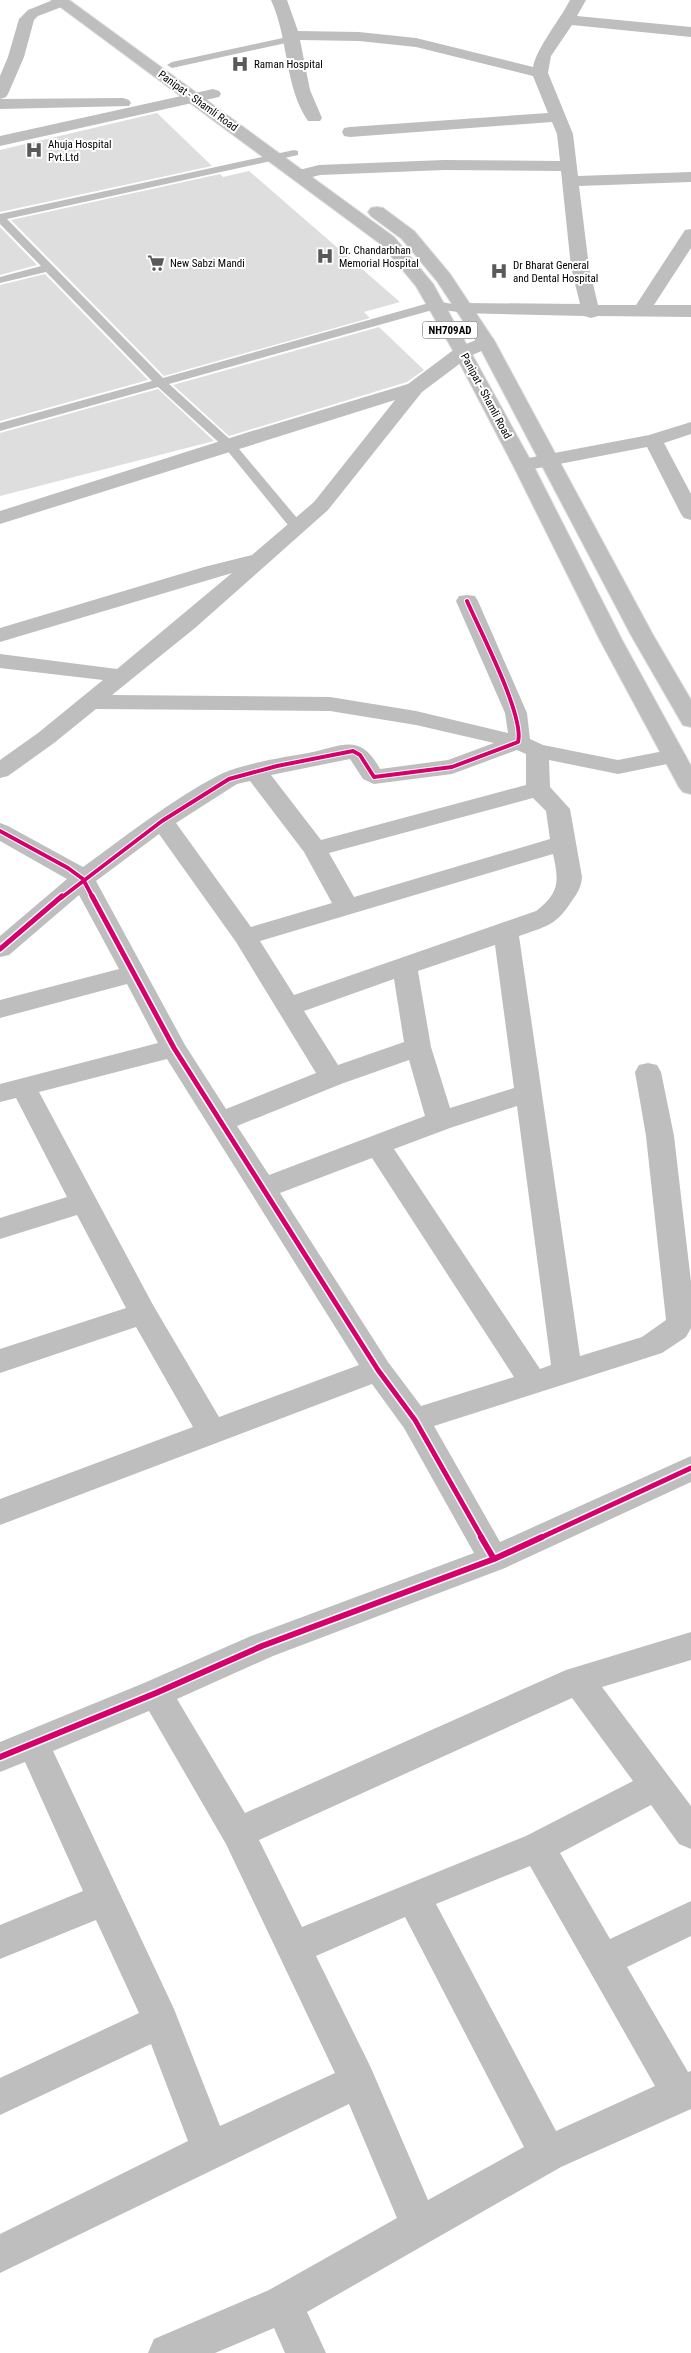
<svg xmlns="http://www.w3.org/2000/svg" width="691" height="2353" font-family="'Roboto Condensed',sans-serif">
<style>
.building{fill:#dedede}
.lines{fill:none;stroke-linecap:round;stroke-linejoin:round}
.trunk-casing{stroke:#dbdbdb;stroke-width:2}
.service{fill:#bebebe;fill-rule:evenodd}
.minor{fill:#bebebe;fill-rule:evenodd}
.trunk{fill:#bebebe;fill-rule:evenodd}
.cycleway-far2-casing{stroke:#fff;stroke-width:6}
.cycleway-far1-casing{stroke:#fff;stroke-width:8}
.cycleway-casing{stroke:#fff;stroke-width:9}
.cycleway-far2{stroke:#d6006c;stroke-width:4}
.cycleway-far1{stroke:#d6006c;stroke-width:5}
.cycleway{stroke:#d6006c;stroke-width:6}
.labels{text-anchor:middle;dominant-baseline:central;stroke-width:4;stroke-linejoin:round;paint-order:stroke}
.far-poi-label{font-size:11px;fill:#000;stroke:#fff;text-anchor:start}
.far-street-label{font-size:11px;fill:#000;stroke:#fff}
.shield{fill:#fff;stroke:#4c4c4c;stroke-width:1}
.shield-label{font-size:11px;font-weight:bold;fill:#000}
</style>
<rect width="100%" height="100%" fill="#fff"/>
<path class="building" d="M157 113 212 166 0 212V150Z
M249 171 400 302 364 312 370 318 164 376 11 220 220 174 223 177Z
M0 227 37 265 0 275Z
M45 274 148 380 0 421V285Z
M379 327 424 370 407 382 229 436 173 385Z
M158 389 214 441 0 496V433Z"/>
<g class="lines">
<g class="trunk-casing">
<path id="trunk" d="M51 0H69L394 237 433 284 533 465 622 640 691 766V794L683 792 679 787 600 640 513 465 454 352 416 286 382 245Z
M377 207 383 208 414 231 450 274 495 342 653 635 691 700V727L683 725 680 720 631 635 477 342 437 281 402 239 371 216 368 212 371 208Z"/>
</g>
<path class="service" d="M292 36 295 37V41L172 68 167 65 172 62Z
M294 150 298 151V155L7 219 163 378 436 301 469 307 471 309 465 313 436 309 169 384 234 443 302 524 304 527 302 530H292L226 449 158 387 0 431V423L152 381 46 272 0 283V277L41 266 0 224V214Z"/>
<path class="minor" d="M53 0H68L70 2 67 5 38 16 34 20 24 57 8 94 6 97 0 99V76L8 57 19 19 28 10Z
M271 0H287L298 31 359 32 416 38 533 67C537 47 560 20 570 0H586L577 16 691 27V37L572 25 551 56 548 73 573 134 578 176 691 172V182L579 186 589 267 598 305H636L685 230 691 229V248L654 305H691V317L598 316 591 318 584 316 459 313 456 309 459 305 465 303 580 304 571 267 561 171 444 170 320 175 301 180 295 179 293 175 295 171 319 165 444 160 560 161 557 134 552 122 350 137 344 136 342 132 344 128 350 127 548 113 533 76 416 47 359 41 300 40 310 90 322 118 320 121H308C284 86 289 39 271 0Z
M213 89 219 91 221 94 219 97 0 146V136Z
M123 98 129 100 131 103 129 106 0 109V99Z
M486 336 493 338 495 342 493 346 470 356 422 392 328 510 195 628 112 695 330 697 416 711 508 733 505 713 456 601 459 596 467 595 475 596 478 601 527 713 530 739 543 745 618 760 674 749 682 751 686 756 682 761 618 774 549 760 550 787 570 809 582 877C581 888 577 894 571 902 556 926 544 927 519 936L580 1356 642 1337 666 1320 646 1136 635 1072 639 1065 648 1063 657 1065 661 1072 674 1136 691 1282V1328L686 1337 662 1353 434 1426 500 1542 691 1456V1482L505 1568 273 1656 177 1699 245 1813 566 1670 691 1632V1660L602 1687 691 1806V1849L679 1844 651 1805 560 1853 610 1939 691 1901V1936L627 1967 688 2072 691 2071V2109L561 2167 307 2312 326 2353H285L274 2328 215 2353H148L154 2339 269 2290 397 2218 349 2104 0 2273V2234L188 2141 151 2044 0 2115V2078L139 2013 96 1920 0 1959V1925L83 1891 25 1762 0 1772V1742L144 1683 251 1636 474 1553 404 1428 372 1384 0 1525V1499L193 1427 136 1327 0 1373V1349L126 1308 77 1215 0 1239V1218L67 1197 16 1098 0 1102V1084L158 1043 127 984 0 1018V1000L119 969 79 895 9 955 0 957V936L67 879 0 841V823L8 826 83 867C127 835 171 800 219 775 240 764 285 757 308 753 343 746 360 732 380 769L448 760 494 743 416 725 330 711 96 709 54 743 8 776 0 778V760L38 733 103 680 0 668V654L117 669 232 573 0 642V628L204 567 252 555 314 502 395 400 0 524V511L252 431 408 384 456 348ZM517 750 526 754V785L321 840 271 775 350 759 363 779 374 784 452 774ZM250 781 304 852 332 903 251 927 176 823 237 784ZM533 798 546 811 550 839 354 897 329 853ZM159 834 236 942 316 1073 226 1109 185 1045 96 881ZM553 854C559 881 560 893 536 911L294 995 260 941ZM495 945 514 1088 450 1108 431 1047 418 971ZM394 979 404 1042 338 1065 304 1011ZM167 1059 359 1365 219 1417 153 1305 39 1092ZM409 1060 425 1116 269 1175 237 1126 341 1084ZM517 1106 551 1365 540 1369 394 1149 450 1128ZM372 1158 514 1377 421 1406 388 1362 280 1193ZM572 1698 633 1781 526 1836 302 1927 259 1840ZM149 1711 226 1844 335 2073 220 2126 174 2009 53 1751ZM530 1866 655 2086 556 2131 436 1904ZM405 1917 524 2147 428 2200 371 2068 316 1956Z
M691 422V434L664 443 691 494V520L684 518 681 514 647 447 523 471 516 469 513 465 516 461 523 459 649 435Z"/>
<use href="#trunk" class="trunk"/>
<g class="cycleway-far2-casing">
<path id="cycleway-far2" d="M0 831 68 868 83 879 93 898
M61 898 162 821 229 779 277 766 353 751 360 755 374 777 452 767 518 742C525 716 479 629 467 601"/>
</g>
<g class="cycleway-far1-casing">
<path id="cycleway-far1" d="M92 896 174 1048 378 1370 415 1420 482 1538
M0 949 62 896
M540 1538 691 1468"/>
</g>
<g class="cycleway-casing">
<path id="cycleway" d="M481 1537 494 1559
M0 1757 156 1693 262 1646 494 1559 542 1537"/>
</g>
<use href="#cycleway-far2" class="cycleway-far2"/>
<use href="#cycleway-far1" class="cycleway-far1"/>
<use href="#cycleway" class="cycleway"/>
</g>
<defs>
<g id="hospital-bare" transform="scale(1.35)"><path d="M-5-5h3v3.5h4V-5h3V5h-3V1.5h-4V5h-3Z" fill="#595959" stroke="#fff" stroke-width="2.5" paint-order="stroke"/></g>
<g id="supermarket-bare" transform="scale(1.35)"><path d="M-6-5.5h2.5l.6 2H6L4.5 2H-2.5L-4.4-4H-6ZM-1.5 3.2a1.3 1.3 0 1 0 .1 0ZM3 3.2a1.3 1.3 0 1 0 .1 0Z" fill="#595959" stroke="#fff" stroke-width="2.5" paint-order="stroke"/></g>
</defs>
<g fill-rule="evenodd">
<use href="#hospital-bare" x="240" y="64"/>
<use href="#hospital-bare" x="34" y="150"/>
<use href="#hospital-bare" x="325" y="256"/>
<use href="#supermarket-bare" x="156" y="263"/>
<use href="#hospital-bare" x="499" y="271"/>
</g>
<g class="labels">
<g class="far-poi-label">
<text x="254" y="64">Raman Hospital</text>
<text x="48" y="144">Ahuja Hospital<tspan x="48" dy="13">Pvt.Ltd</tspan></text>
<text x="339" y="250">Dr. Chandarbhan<tspan x="339" dy="13">Memorial Hospital</tspan></text>
<text x="170" y="263">New Sabzi Mandi</text>
<text x="513" y="265">Dr Bharat General<tspan x="513" dy="13">and Dental Hospital</tspan></text>
</g>
<g class="far-street-label">
<text transform="translate(198 101) rotate(36)">Panipat - Shamli Road</text>
<text transform="translate(486 396) rotate(62)">Panipat - Shamli Road</text>
</g>
<rect class="shield" x="422.5" y="321.5" width="55" height="17" rx="4"/>
<g class="shield-label">
<text x="450" y="330">NH709AD</text>
</g>
</g>
</svg>
